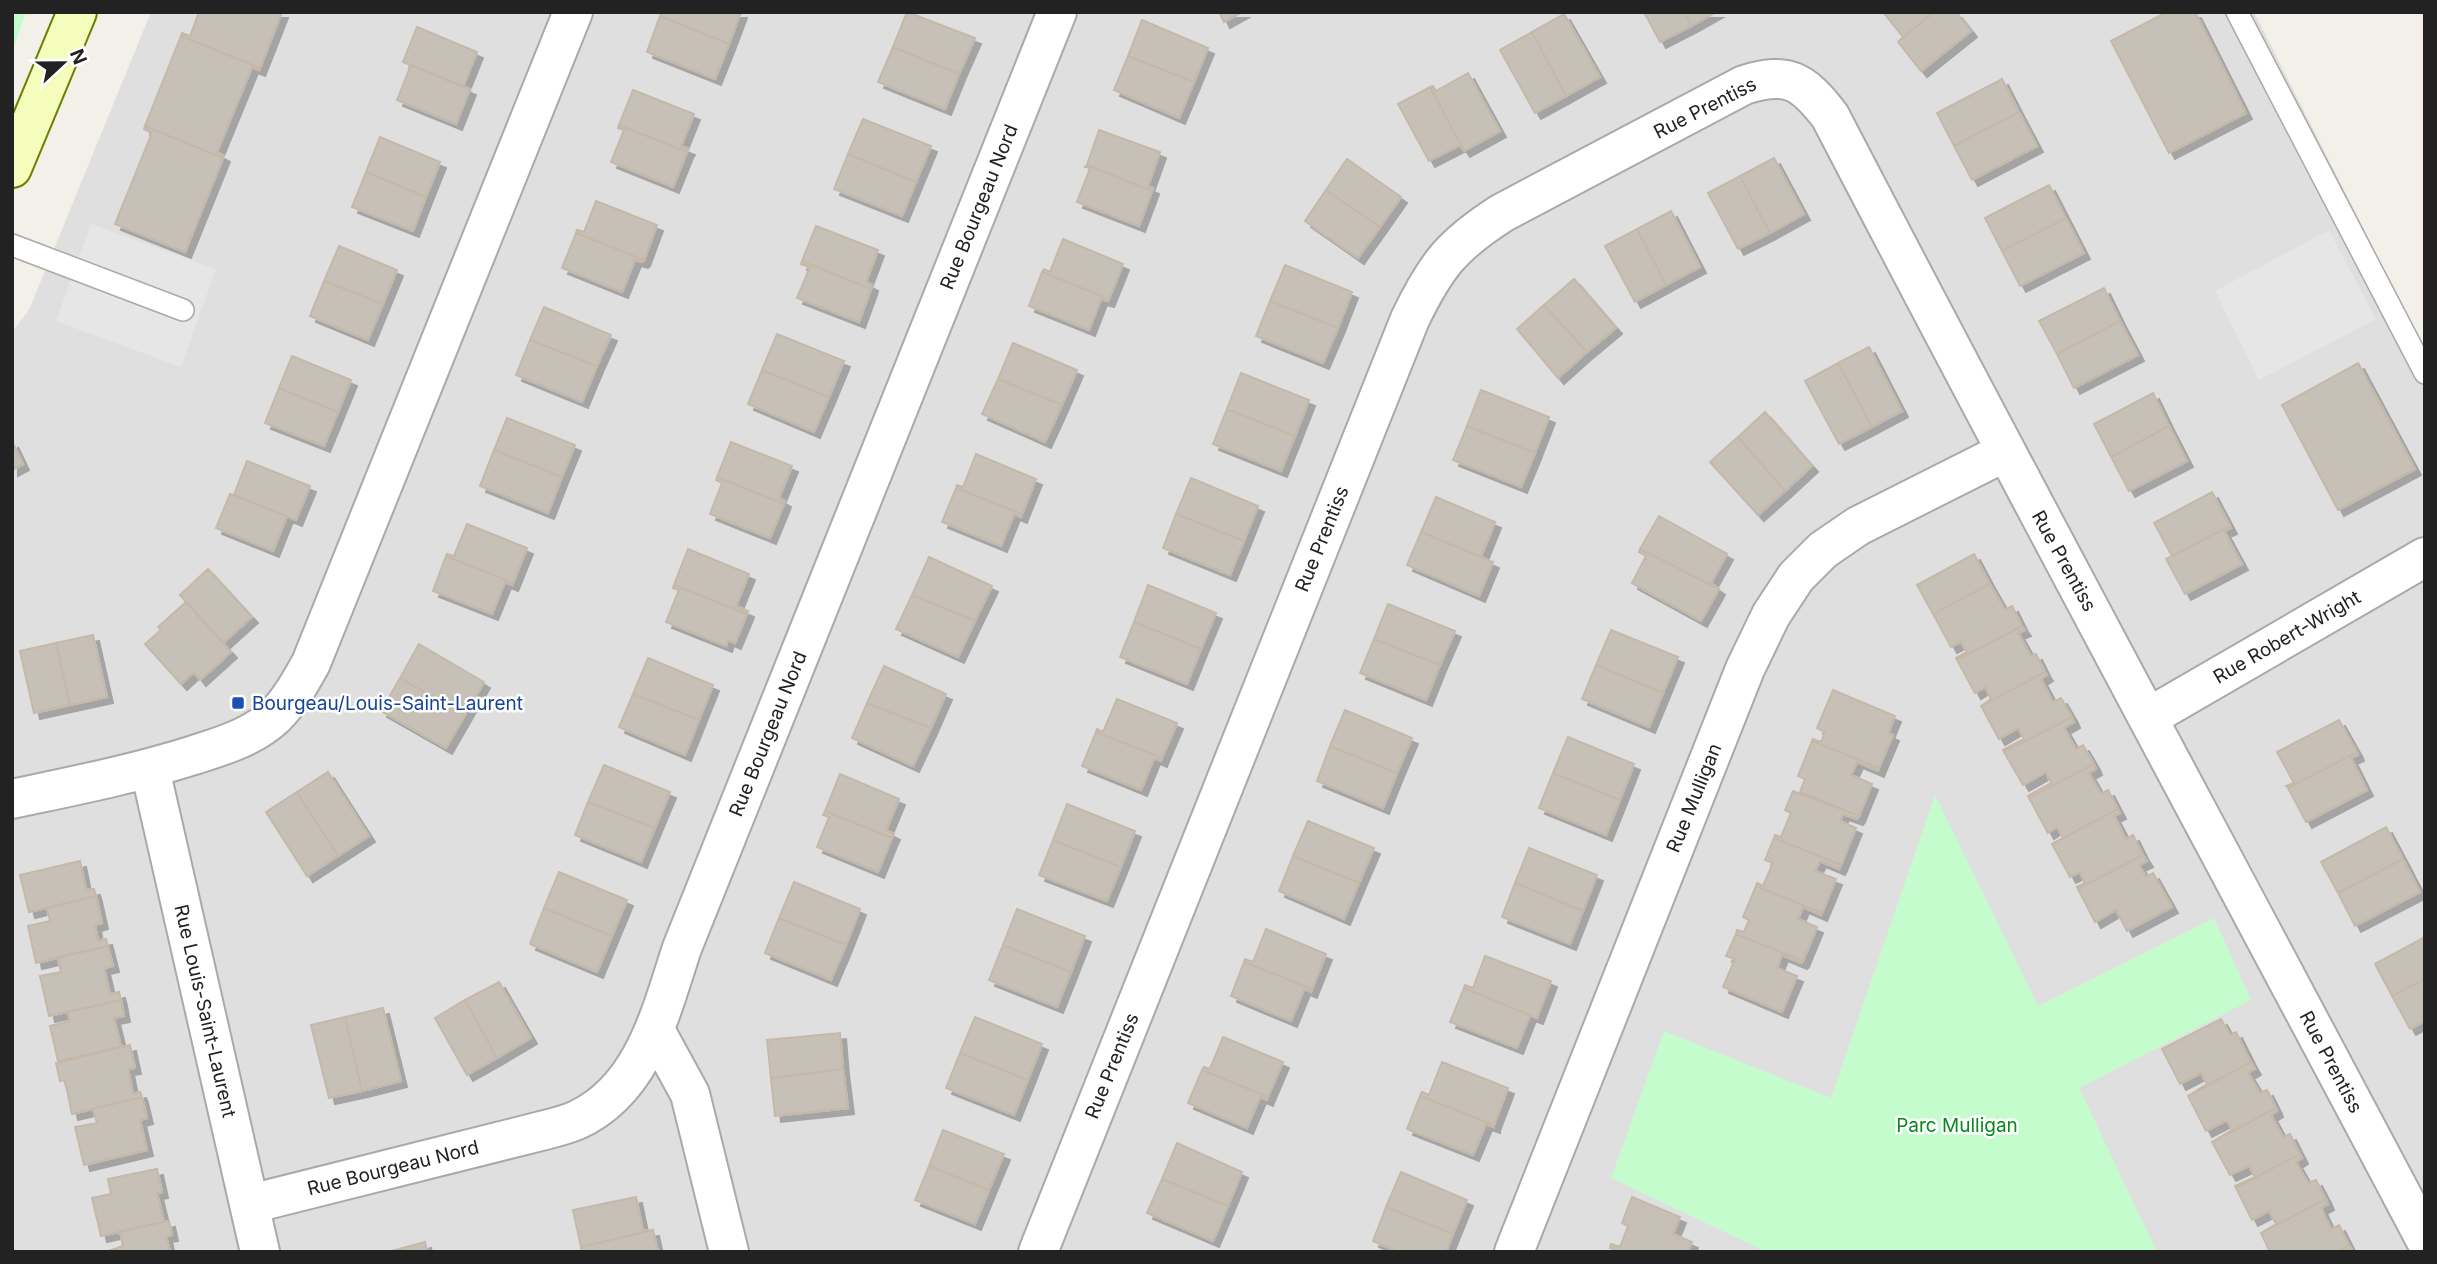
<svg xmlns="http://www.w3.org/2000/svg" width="2437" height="1264" font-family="Inter,sans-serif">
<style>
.residential{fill:#e0dfdf}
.park{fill:#c5fcce}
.parking{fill:#e6e6e6}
.building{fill:#c7c0b7;stroke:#c5b8a9;stroke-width:2;filter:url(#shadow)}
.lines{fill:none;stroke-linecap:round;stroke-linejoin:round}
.lane-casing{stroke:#a9a9a9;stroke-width:24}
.street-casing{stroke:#a9a9a9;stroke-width:42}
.secondary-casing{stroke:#688100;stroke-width:42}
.lane{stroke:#fff;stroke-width:21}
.street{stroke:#fff;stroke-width:38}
.secondary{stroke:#f4fdbc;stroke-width:38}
.transit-dot{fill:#1a4fb4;stroke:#fff;stroke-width:2.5}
.labels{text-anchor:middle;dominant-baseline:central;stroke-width:5;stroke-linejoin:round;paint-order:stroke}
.street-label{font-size:19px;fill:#222;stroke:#fff}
.transit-label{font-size:19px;fill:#164399;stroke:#fff;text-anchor:start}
.park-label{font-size:19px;fill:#07891c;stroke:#fff}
</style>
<defs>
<filter id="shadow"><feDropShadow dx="6" dy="6" stdDeviation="0" flood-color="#0004"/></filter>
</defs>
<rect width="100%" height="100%" fill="#f2f0e8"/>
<path class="residential" d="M151 12H2254L2425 350V1252H12V332L29 310Z"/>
<path class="park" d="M12 12H26L12 52Z
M1935 795 2038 1006 2214 918 2251 1000 2079 1088 2157 1252H1767L1611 1178 1664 1031 1831 1098Z"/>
<path class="parking" d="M91 224 216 269 181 367 56 321Z
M2329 230 2376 319 2259 380 2215 291Z"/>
<path class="building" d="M199 12H282L260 68 181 36 182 33 190 36Z
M662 12H741L729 44 660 16Z
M907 12 975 38 959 74 893 47Z
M1219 12H1242L1224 22Z
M1644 12H1684L1691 26 1660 42Z
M1684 12H1716L1691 26Z
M1883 12H1934L1898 42 1903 37Z
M1934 12H1956L1971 31 1921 71 1898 42Z
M2167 12H2195L2246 113 2169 153 2111 41Z
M1564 14 1600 77 1566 96 1532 32Z
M660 16 729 44 715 79 647 52Z
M1142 20 1208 48 1194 82 1128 56Z
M417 27 477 52 463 87 403 62Z
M1532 32 1566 96 1535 113 1500 50Z
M181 36 260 68 259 70 252 67 217 152 224 156 223 158 145 126Z
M893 47 959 74 945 109 878 82Z
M1128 56 1194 82 1179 118 1114 90Z
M411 65 470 89 456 124 397 100Z
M1468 73 1500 131 1464 151 1430 87 1433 86 1436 91Z
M2002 79 2019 112 1954 146 1937 113Z
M1430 87 1464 151 1460 145 1429 161 1398 104Z
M633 90 694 114 681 146 689 149 687 152 619 125Z
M2019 112 2037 146 1972 180 1954 146Z
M863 119 931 146 916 182 848 154Z
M619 125 687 152 673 187 611 162 624 130 618 128Z
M145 126 223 158 185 252 115 224 152 133 144 129Z
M1099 130 1160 152 1148 186 1153 188 1152 191 1087 165Z
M380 137 440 162 426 197 366 172Z
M848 154 916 182 902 216 834 189Z
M1774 158 1804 214 1770 233 1740 176Z
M1347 159 1401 197 1380 227 1326 190Z
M1087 165 1152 191 1139 226 1077 202 1090 168 1085 167Z
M366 172 426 197 413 231 352 207Z
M1740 176 1770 233 1738 249 1708 193Z
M2049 185 2066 218 2002 251 1985 218Z
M1326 190 1380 227 1358 258 1305 221Z
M596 201 657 225 644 260 576 233 577 230 584 232Z
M1671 211 1700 267 1666 285 1637 229Z
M2066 218 2084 253 2020 286 2002 251Z
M816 226 878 250 866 282 872 285 871 289 802 261Z
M1637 229 1666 285 1635 302 1605 246Z
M576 233 644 260 642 262 635 260 622 292 562 268Z
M1063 239 1123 264 1109 299 1042 272 1044 269 1050 272Z
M339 246 397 270 383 304 324 281Z
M802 261 871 289 859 322 797 298 810 267 801 264Z
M1285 265 1352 292 1338 328 1270 301Z
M1042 272 1109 299 1108 301 1101 299 1089 330 1029 306Z
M1574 279 1616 328 1587 352 1544 305Z
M324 281 383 304 368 340 310 316Z
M2104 288 2120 321 2057 354 2039 321Z
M1270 301 1338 328 1323 363 1256 336Z
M1544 305 1587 352 1558 378 1517 329Z
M544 307 611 335 597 366 530 340Z
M2120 321 2138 355 2074 388 2057 354Z
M777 334 844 361 829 397 762 370Z
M530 340 597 366 582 402 516 375Z
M1013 343 1077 370 1062 405 998 379Z
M1869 347 1902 411 1872 427 1838 363Z
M292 356 351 380 338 412 279 388Z
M1838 363 1872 427 1839 444 1805 381Z
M2358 363 2415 469 2338 510 2282 405Z
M762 370 829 397 814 432 748 404Z
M1241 373 1309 400 1295 436 1227 409Z
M998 379 1062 405 1045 442 982 414Z
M279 388 338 412 324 446 265 423Z
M1481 390 1549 417 1535 453 1467 426Z
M2153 393 2169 426 2111 457 2094 424Z
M1227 409 1295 436 1281 471 1213 444Z
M1765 412 1812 466 1785 491 1738 437Z
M507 418 575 445 562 477 494 450Z
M1467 426 1535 453 1521 487 1453 460Z
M2169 426 2187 461 2129 491 2111 457Z
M1738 437 1785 491 1758 515 1710 462Z
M12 441 23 464 12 470Z
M731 442 792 466 779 498 785 501 784 504 717 477Z
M494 450 562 477 548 513 480 486Z
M976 454 1036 479 1022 514 956 488 957 485 963 487Z
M247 461 310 486 296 520 234 495Z
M717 477 784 504 770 538 710 514 722 483 716 480Z
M1191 478 1258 506 1244 541 1176 514Z
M956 488 1022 514 1021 517 1014 514 1001 546 942 522Z
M2212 492 2230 526 2166 559 2172 556 2154 523Z
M230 494 287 516 273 551 216 528Z
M1436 497 1495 522 1481 557 1421 532Z
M1176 514 1244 541 1230 575 1163 548Z
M1659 516 1727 554 1711 583 1719 589 1640 549Z
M467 524 527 548 513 583 446 556 447 554 454 556Z
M2230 526 2231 528 2224 531 2242 564 2185 594 2166 559Z
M1421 532 1493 562 1479 596 1407 565Z
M688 549 749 574 736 606 748 611 747 614 674 585Z
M1640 549 1719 589 1701 621 1632 583 1646 556 1639 552Z
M1974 554 1990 584 1933 614 1917 585Z
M446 556 513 583 512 585 505 582 492 614 433 591Z
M929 557 992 586 975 621 912 595Z
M208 569 252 617 223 643 180 595Z
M1990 584 2005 610 2012 606 2022 626 1957 660 1956 658 1967 652 1961 642 1951 647 1933 614Z
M674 585 747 614 735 643 728 640 726 646 666 622 679 590 673 588Z
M1148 585 1216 613 1201 649 1134 622Z
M912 595 975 621 958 657 896 629Z
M186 602 231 652 200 680 194 672 181 684 145 644 161 630 158 627Z
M1388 604 1455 631 1440 665 1374 639Z
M1134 622 1201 649 1187 684 1120 657Z
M2022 626 2025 630 2018 633 2031 656 2036 654 2045 672 1981 706 1991 699 1985 687 1975 693 1957 660Z
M1611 630 1678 657 1663 693 1596 665Z
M93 635 107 697 70 705 56 643Z
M1374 639 1440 665 1426 700 1360 673Z
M56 643 70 705 34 713 20 651Z
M419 644 484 682 465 715 400 678Z
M648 658 713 685 699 720 633 694Z
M1596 665 1663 693 1649 727 1582 699Z
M884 666 946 694 931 728 867 703Z
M2045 672 2047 675 2041 679 2053 702 2061 698 2072 717 2004 752 2003 750 2024 739 2018 728 1999 739 1981 706Z
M400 678 465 715 446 748 381 711Z
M1833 690 1895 716 1888 733 1893 735 1879 768 1812 741 1813 739 1821 742 1825 732 1817 728Z
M633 694 699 720 685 755 619 727Z
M1117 699 1177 723 1162 758 1096 732 1097 729 1103 732Z
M867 703 931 728 913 766 852 738Z
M1345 710 1412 738 1397 773 1330 746Z
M2072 717 2074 722 2064 728 2076 749 2083 745 2094 764 2029 798 2028 796 2051 783 2046 772 2023 785 2004 752Z
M2339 720 2357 752 2288 788 2286 786 2294 783 2277 752Z
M1096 732 1162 758 1161 761 1154 758 1141 790 1082 766Z
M1568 737 1634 764 1620 800 1553 773Z
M1812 741 1879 768 1878 771 1857 762 1851 775 1872 784 1859 816 1800 792 1805 779 1798 776Z
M1330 746 1397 773 1383 808 1317 781Z
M2357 752 2358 755 2351 758 2367 790 2306 822 2288 788Z
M2094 764 2096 769 2089 773 2101 794 2108 790 2118 809 2052 844 2063 838 2057 827 2048 833 2029 798Z
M604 765 670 792 655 828 588 802Z
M328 772 369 836 338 856 297 792Z
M1553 773 1620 800 1606 835 1539 808Z
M840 774 899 799 886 830 894 834 892 838 825 811Z
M1793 791 1859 816 1857 819 1843 814 1840 821 1856 828 1841 865 1774 838 1775 835 1781 837 1791 813 1785 810Z
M297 792 338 856 307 876 266 812Z
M588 802 655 828 641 862 575 835Z
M1067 804 1135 831 1121 867 1053 840Z
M2118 809 2120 813 2114 816 2126 839 2133 835 2143 855 2078 889 2077 887 2085 883 2080 872 2070 877 2052 844Z
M825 811 892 838 878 872 817 847 829 817 823 815Z
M1308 821 1374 848 1359 883 1293 856Z
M2386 827 2403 859 2338 893 2321 862Z
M1774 838 1841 865 1839 869 1820 861 1815 871 1836 879 1822 913 1756 886 1757 883 1763 886 1773 863 1765 860Z
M1053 840 1121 867 1107 901 1039 875Z
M1529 848 1597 875 1583 911 1515 883Z
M2143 855 2147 861 2139 865 2146 877 2153 873 2172 907 2127 931 2116 910 2095 922 2078 889Z
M1293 856 1359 883 1344 919 1279 891Z
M2403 859 2420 892 2355 926 2338 893Z
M80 861 86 890 94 889 96 896 29 912 20 875Z
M559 872 627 900 612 936 544 908Z
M794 882 860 909 846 945 779 918Z
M1515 883 1583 911 1570 944 1502 917Z
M1756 886 1822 913 1821 915 1803 907 1798 919 1817 927 1803 961 1736 934 1737 930 1744 932 1749 920 1743 917Z
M96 896 102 923 95 925 98 941 106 939 108 946 36 963 28 926 50 921 47 908Z
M544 908 612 936 597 972 530 944Z
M1017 909 1085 936 1071 972 1003 945Z
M779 918 846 945 831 980 765 953Z
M1266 929 1326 954 1312 989 1244 962 1245 959 1253 962Z
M1736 934 1803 961 1801 963 1782 955 1777 968 1797 976 1782 1012 1723 987 1735 959 1726 956Z
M2425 937V979L2392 996 2375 964Z
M1003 945 1071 972 1057 1007 989 980Z
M108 946 113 966 104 968 110 994 119 992 121 1000 49 1016 40 976 61 972 58 957Z
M1485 956 1551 981 1537 1018 1464 988 1465 985 1473 988Z
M1244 962 1312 989 1311 992 1304 989 1291 1021 1231 996Z
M2425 979V1021L2410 1029 2392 996Z
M499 982 531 1038 497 1058 465 1000Z
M1464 988 1537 1018 1530 1015 1517 1048 1450 1022Z
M121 1000 124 1016 114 1018 121 1047 58 1061 50 1026 70 1021 68 1012Z
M465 1000 497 1058 467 1075 435 1018Z
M383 1008 401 1081 362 1091 345 1017Z
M345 1017 362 1091 329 1098 311 1025Z
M975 1017 1042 1044 1028 1080 960 1053Z
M2221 1019 2230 1035 2236 1032 2251 1062 2188 1096 2207 1084 2201 1073 2180 1084 2162 1049Z
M840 1033 843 1069 771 1078 767 1040Z
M1223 1037 1283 1062 1268 1097 1202 1070 1204 1067 1210 1069Z
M130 1045 135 1068 128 1069 133 1094 140 1092 142 1097 72 1114 65 1080 60 1081 56 1063Z
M960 1053 1028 1080 1014 1115 946 1088Z
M1442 1062 1508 1088 1494 1125 1420 1096 1422 1092 1429 1095Z
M2251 1062 2255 1069 2248 1073 2260 1093 2267 1090 2276 1108 2212 1142 2232 1130 2227 1120 2206 1131 2188 1096Z
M843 1069 848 1108 775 1116 771 1078Z
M1202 1070 1268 1097 1267 1100 1260 1097 1247 1128 1188 1103Z
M1420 1096 1494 1125V1127L1486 1124 1473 1155 1407 1129Z
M142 1097 147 1118 140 1120 147 1150 84 1165 75 1127 97 1123 93 1109Z
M2276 1108 2277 1111 2271 1115 2283 1137 2290 1134 2300 1154 2236 1188 2235 1186 2255 1177 2249 1166 2230 1175 2212 1142Z
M943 1130 1004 1154 989 1190 929 1166Z
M1177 1143 1242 1172 1228 1206 1162 1179Z
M2300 1154 2302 1158 2296 1162 2308 1183 2316 1180 2326 1199 2261 1233 2276 1224 2269 1211 2252 1220 2236 1188Z
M929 1166 989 1190 975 1224 915 1200Z
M157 1169 162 1192 157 1193 164 1222 101 1236 92 1198 111 1194 108 1179Z
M1401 1172 1467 1200 1453 1234 1386 1207Z
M1162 1179 1228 1206 1213 1241 1147 1213Z
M636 1197 643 1231 653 1230 581 1247 573 1210Z
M1632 1197 1680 1217 1673 1234 1692 1242 1688 1252H1620L1610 1248 1611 1244 1620 1247 1628 1226 1622 1223Z
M2326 1199 2328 1204 2321 1208 2331 1229 2339 1225 2349 1245 2337 1252H2270L2261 1233Z
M1386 1207 1453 1234 1446 1252H1398L1373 1241Z
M169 1221 172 1235 166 1236 170 1252H106L123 1246 120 1231Z
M653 1230 658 1252H591V1250L582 1252 581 1247Z
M425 1242 427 1252H388Z
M2349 1245 2352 1250 2337 1252Z"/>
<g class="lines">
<g class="lane-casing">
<path id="lane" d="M2237 12 2425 373
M12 245 183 310"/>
</g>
<g class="street-casing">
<path id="street" d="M2149 717 2425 557
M150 769 260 1252
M12 799C73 786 134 774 194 755 222 746 253 737 275 716 290 701 301 681 311 663L573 12
M655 1030 690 1094 729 1252
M250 1204 541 1131C553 1128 566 1125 577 1120 644 1089 661 1011 682 948L1057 12
M1038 1252 1410 319C1436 265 1452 245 1502 213L1744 85C1788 71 1803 81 1830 116 2025 492 2227 864 2425 1239
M1514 1252 1745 669 1771 615 1796 577 1823 550 1858 526 2005 452"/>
</g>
<g class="secondary-casing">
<path id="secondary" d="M12 168 77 12"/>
</g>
<use href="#lane" class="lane"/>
<use href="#street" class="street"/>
<use href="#secondary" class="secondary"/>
</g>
<rect class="transit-dot" x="231" y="696" width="14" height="14" rx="3.5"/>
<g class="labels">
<g class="street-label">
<text transform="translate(1705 108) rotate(-27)">Rue Prentiss</text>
<text transform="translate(979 207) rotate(-68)">Rue Bourgeau Nord</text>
<text transform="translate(1322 539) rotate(-68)">Rue Prentiss</text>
<text transform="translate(2064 561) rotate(61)">Rue Prentiss</text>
<text transform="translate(2287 637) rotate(-30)">Rue Robert-Wright</text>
<text transform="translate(768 734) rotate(-68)">Rue Bourgeau Nord</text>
<text transform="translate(1694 798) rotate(-68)">Rue Mulligan</text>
<text transform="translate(205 1011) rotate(77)">Rue Louis-Saint-Laurent</text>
<text transform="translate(2331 1062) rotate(62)">Rue Prentiss</text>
<text transform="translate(1112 1066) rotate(-68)">Rue Prentiss</text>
<text transform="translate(393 1168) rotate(-14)">Rue Bourgeau Nord</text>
</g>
<g class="transit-label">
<text x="252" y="703">Bourgeau/Louis-Saint-Laurent</text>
</g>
<g class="park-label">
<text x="1957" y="1125">Parc Mulligan</text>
</g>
</g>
<rect width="2437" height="1264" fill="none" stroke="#222222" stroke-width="28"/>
<g transform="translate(63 63) rotate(68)" stroke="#ffffff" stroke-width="5" paint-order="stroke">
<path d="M0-5L12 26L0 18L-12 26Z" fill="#222222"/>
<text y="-10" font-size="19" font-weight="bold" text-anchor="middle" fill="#222222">N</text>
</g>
</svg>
